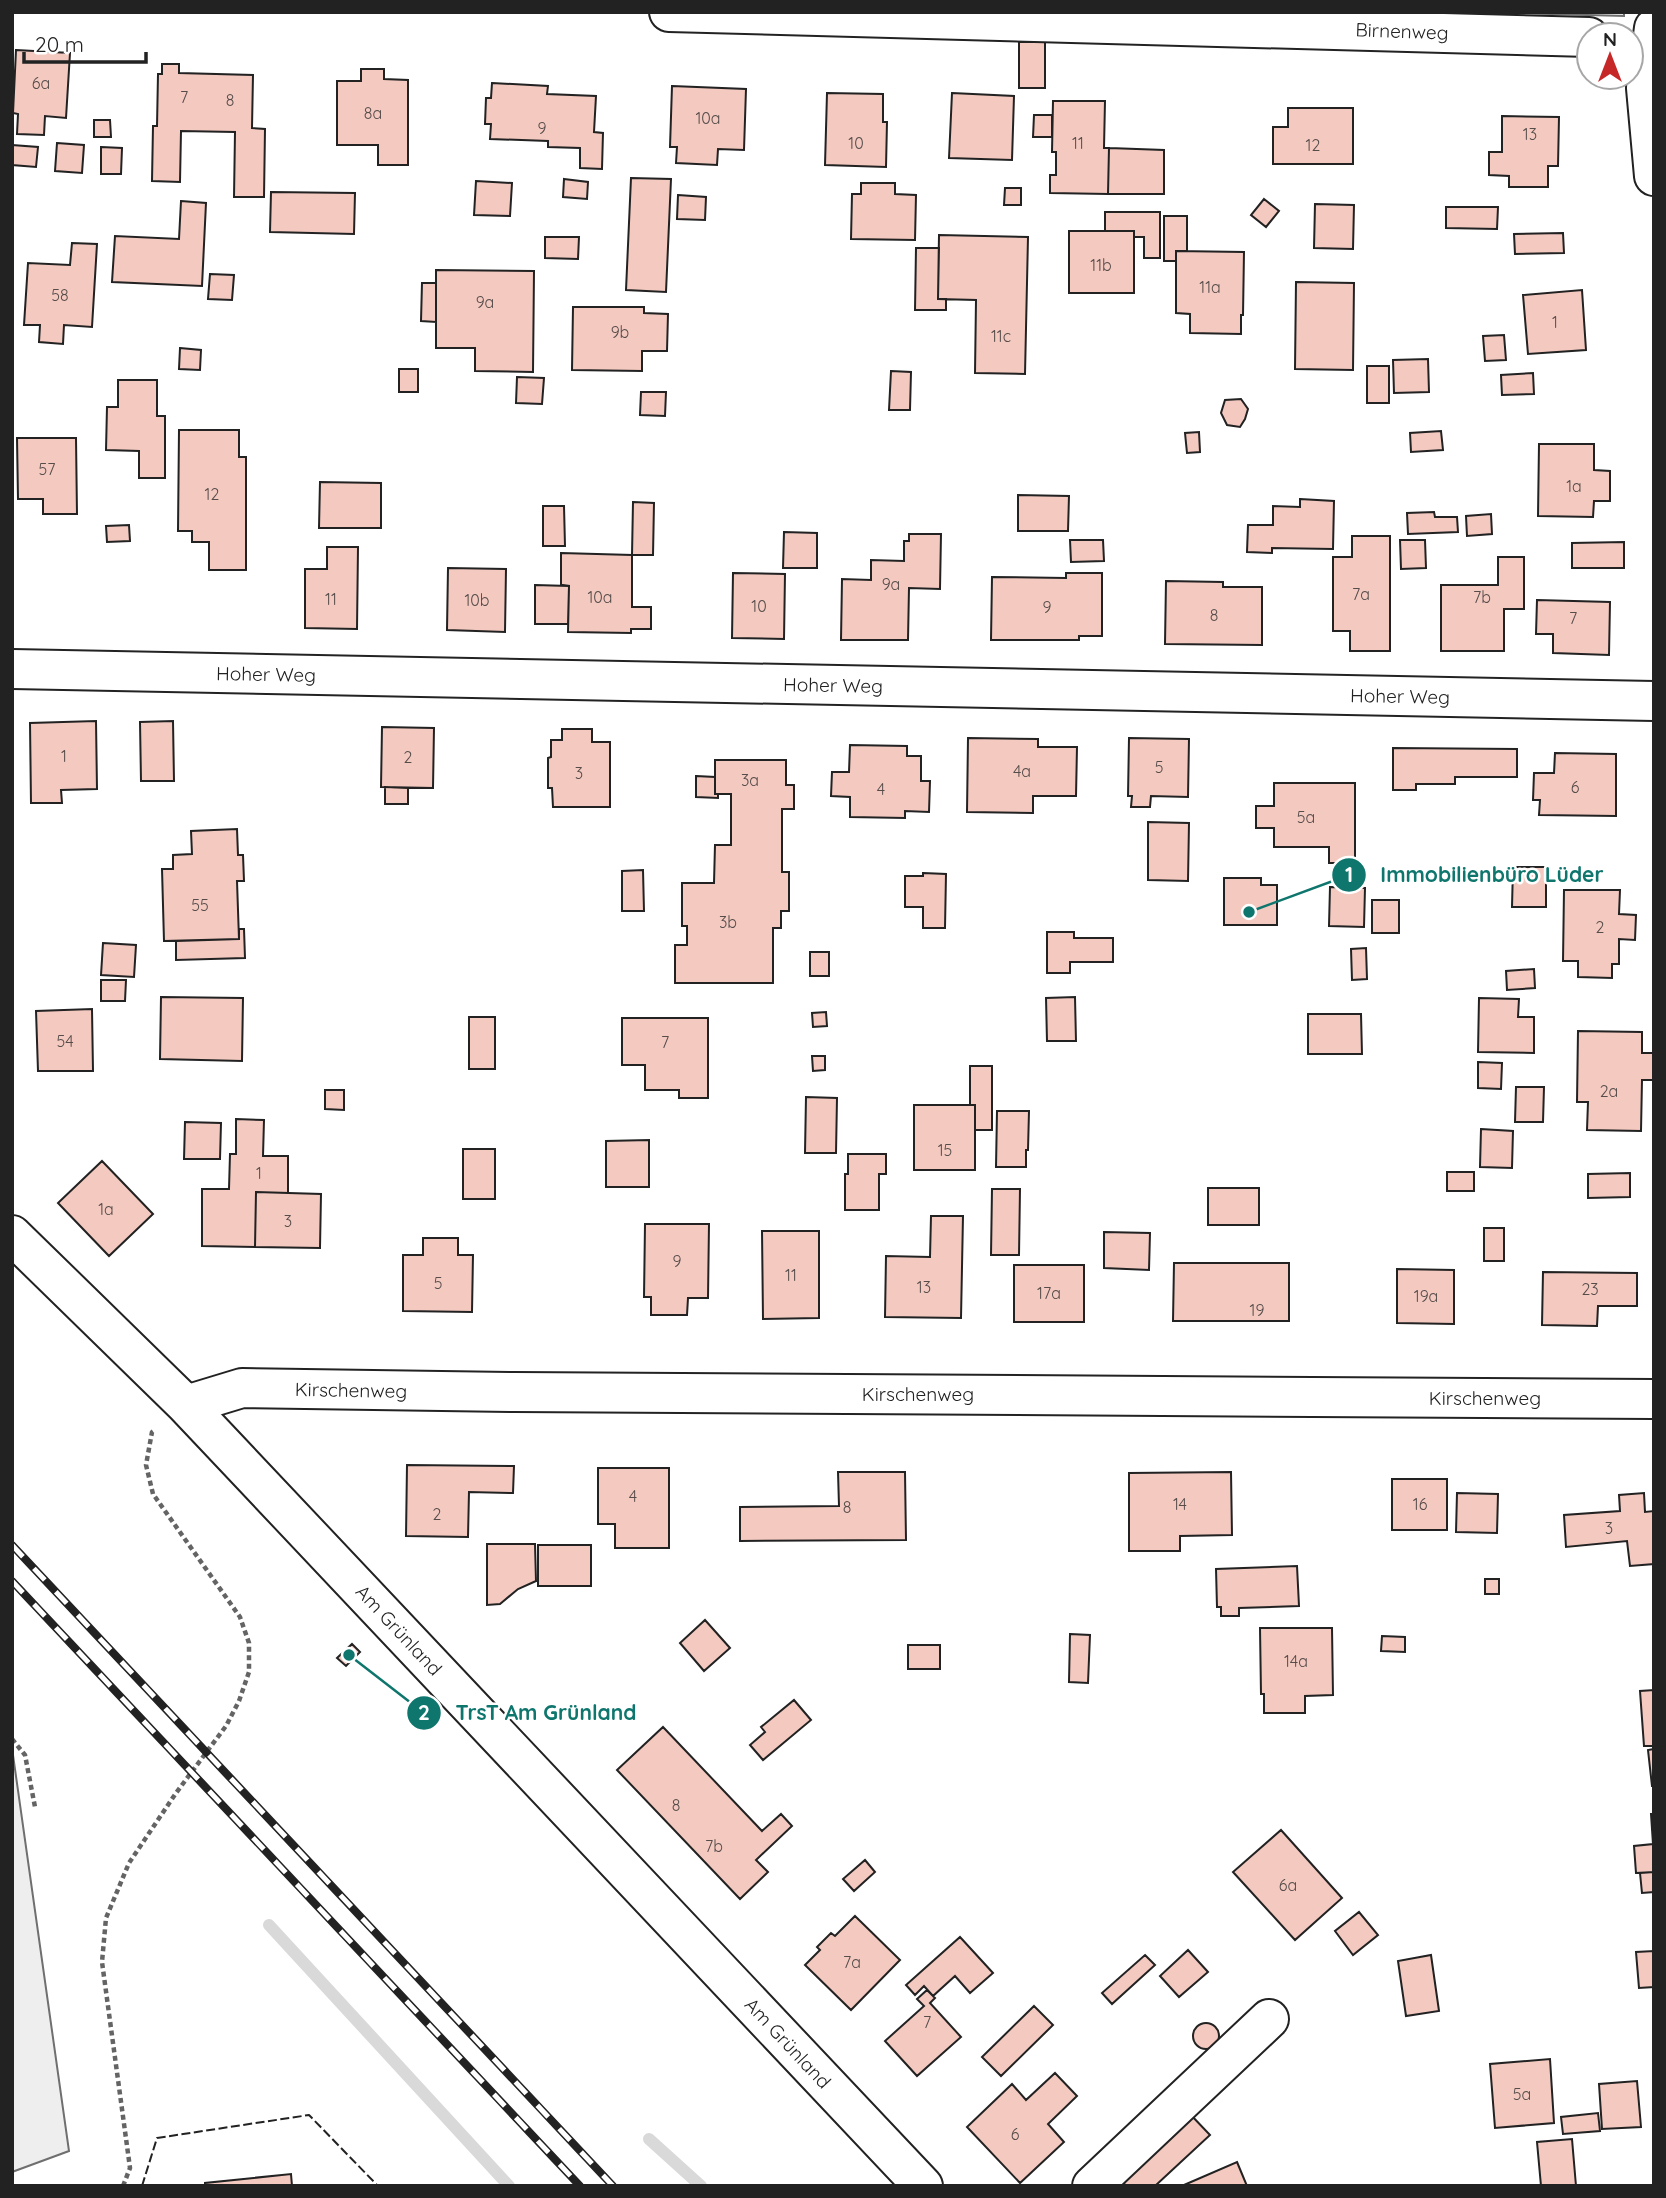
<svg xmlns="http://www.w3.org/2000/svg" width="1666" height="2198" font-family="Quicksand,sans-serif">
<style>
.green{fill:#eee;stroke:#6f6f6f;stroke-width:2}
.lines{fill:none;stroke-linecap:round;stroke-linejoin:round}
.stream{stroke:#d9d9d9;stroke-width:12}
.building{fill:#f3c9c0;stroke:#222;stroke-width:2}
.minor-casing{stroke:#222;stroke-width:42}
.path{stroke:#646464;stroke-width:4.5;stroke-dasharray:5 3.5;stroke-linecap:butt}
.minor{stroke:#fff;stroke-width:38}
.rail-casing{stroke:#222;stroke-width:8}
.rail{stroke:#fff;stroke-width:5;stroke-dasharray:16;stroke-linecap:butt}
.fence{stroke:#222;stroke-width:2;stroke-dasharray:9 3.5;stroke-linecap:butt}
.labels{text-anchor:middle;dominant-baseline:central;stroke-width:5;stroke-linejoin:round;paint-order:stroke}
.number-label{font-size:16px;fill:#564c4a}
.street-label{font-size:19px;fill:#222;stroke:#fff}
.leader{fill:none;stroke:#0f766e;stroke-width:2.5}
.callout-dot{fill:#0f766e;stroke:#fff;stroke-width:2.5}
.mark-label{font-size:21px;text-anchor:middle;font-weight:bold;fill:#fff}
.callout-label{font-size:21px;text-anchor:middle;font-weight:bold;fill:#0f766e;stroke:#fff;stroke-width:5;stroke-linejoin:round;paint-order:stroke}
</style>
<rect width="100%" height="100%" fill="#fff"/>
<path class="green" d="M1474 12H1624V16Z
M12 1748 69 2151 12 2172Z"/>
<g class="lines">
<path class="stream" d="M269 1925 509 2186
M649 2139 701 2186"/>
</g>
<path class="building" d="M1019 42H1045V88H1019Z
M16 50 70 53 66 118 45 116 44 135 17 134 18 114 13 113Z
M162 64H179V73L253 75 252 128 265 129 264 197H234L235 132 181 131 180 182 152 181 153 126H157L158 74H162Z
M361 69H384V79L408 80V165H378V145H337V81H361Z
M492 83 548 86 547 94 596 96 594 132 603 133 602 169 580 168V148L548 147V141L490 139 491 124H485L486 98H491Z
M672 86 746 89 744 150 718 149 717 165 676 163 677 147H670Z
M827 93 883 94V122H887L886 167 825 165Z
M952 93 1014 96 1012 160 949 158Z
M1053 101H1105L1104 148H1109L1108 194 1050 193V175H1056V152H1052Z
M1288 108H1353V164H1273V127H1288Z
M1034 115H1052V137H1033Z
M1502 116 1559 117 1558 166H1548V187H1509V176L1489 175V152H1502Z
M94 120H110L111 137H94Z
M57 143 84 145 82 173 55 171Z
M12 145 38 147 36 167 12 165Z
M101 147 122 148 121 174H101Z
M1109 148 1164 150V194H1108Z
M631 178 671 179 666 292 626 290Z
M564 179 588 182 587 199 563 197Z
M476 181 512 183 510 216 474 215Z
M861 183H895V194L916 195 915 240 851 239 852 194H861Z
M1005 188H1021V205H1004Z
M271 192 355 193 354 234 270 232Z
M678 195 706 197 705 220 677 219Z
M1264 199 1279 211 1266 227 1251 215Z
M181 201 206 203 202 286 112 282 115 236 179 239Z
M1315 204 1354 205 1353 249 1314 248Z
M1446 207H1498L1497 229 1446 228Z
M1105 212H1160V258H1144V237H1134V231H1105Z
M1164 216H1187V251H1176V261H1164Z
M1069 231H1134V293H1069Z
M1563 233 1564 253 1515 254 1514 234Z
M939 235 1028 237 1025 374 975 373 976 300 938 299Z
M545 237H579L578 259 545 258Z
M72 243 97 244 92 327 64 325 63 344 39 342 40 325H24L28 263 70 265Z
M916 248H939L938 299H946V310H915Z
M1176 251 1244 252 1243 315H1241V334L1190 333V314L1176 313Z
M436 270 534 271 533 372 475 371V348H436Z
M210 274 234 275 232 300 208 299Z
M1296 282 1354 283 1353 370 1295 369Z
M422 283H436V322L421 321Z
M1582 290 1586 350 1528 354 1523 295Z
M573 307H644V313L668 314 667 351H642V371L572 370Z
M1504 335 1506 360 1485 361 1483 336Z
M180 348 201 350 200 370 179 369Z
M1428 359 1429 392 1394 393 1393 360Z
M1367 366H1389V403H1367Z
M399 369H418V392H399Z
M891 371 911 372 910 410H889Z
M1533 373 1534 394 1502 395 1501 375Z
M517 377 544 378 542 404 516 403Z
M118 380H157V416H165V478H139V451L106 450 107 407H118Z
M641 392H666L665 416 640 415Z
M1241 399 1248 409 1245 419 1240 427 1227 425 1221 413 1225 400Z
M179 430H239V457H246V570H209V542H192V531H178Z
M1441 431 1443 450 1411 452 1410 433Z
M1199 432 1200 452 1187 453 1185 433Z
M17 438H76L77 514H43V499H18Z
M1539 444H1594V470L1610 471V501H1594L1593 517 1538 516Z
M320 482 381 483V528H319Z
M1018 495 1069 496 1068 531H1018Z
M1300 499 1334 501 1333 549 1272 548V553L1247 552 1248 525H1273V506L1300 507Z
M633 502 654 503 653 555H632Z
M543 506H564L565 546H543Z
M1434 512 1435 517H1457L1458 532 1408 534 1407 513Z
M1491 514 1492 534 1467 536 1466 516Z
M129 525 130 541 107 542 106 526Z
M784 532 817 533V568H783Z
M909 534H941L940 589 909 588 908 640H841L842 579 871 580V560L904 561V541H909Z
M1352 536H1390V651H1350V631H1333V557H1352Z
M1070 540H1103L1104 561 1071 562Z
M1400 540H1425L1426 568 1401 569Z
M1624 542V568H1572V543Z
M327 547H358L357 629 305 628V569H327Z
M561 553 632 555V607H651V629H631V633L568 632 569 586 561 585Z
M1498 557H1524V609H1504V651H1441V585H1498Z
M448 568 506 569 505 632 447 630Z
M733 573 785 574 784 639 732 638Z
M1066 573H1102V636H1079V640H991L992 577 1066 578Z
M1166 581 1223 582V587H1262V645L1165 644Z
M535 585 569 586 568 624H535Z
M1537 600 1610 602 1609 655 1553 653V634H1536Z
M96 721 97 789 61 790 62 803H31L30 723Z
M173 721 174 781H141L140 722Z
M382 727 434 728 433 788 381 787Z
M562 729H592V742H610V807H553L552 788H548V758L551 757V740H562Z
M968 738 1038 739V747H1077L1076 796H1033V813L967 812Z
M1129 738 1189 739 1188 797 1151 796 1150 807H1131L1132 796H1128Z
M850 745 907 746V756H921V781H930L929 812 905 811V818L850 817V797L831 796 832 772H849Z
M1393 748 1517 749V777H1455V784H1416V790H1393Z
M1555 753 1616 754V816L1539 815 1540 800H1533L1534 773H1554Z
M715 760H786V785H794V809H782V872H789V911H781V928H773V983H675V945H687V926H682V883H714L715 845H731V794H715Z
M696 776 715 777V794H718V798L696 797Z
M1274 783H1355V863H1329V847H1274V828H1256V806H1274Z
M385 787 408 788V804H385Z
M1148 822 1189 823 1188 881 1148 880Z
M237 829 238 855H243L244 881H237L239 939 164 941 162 869H173V855L192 854 191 831Z
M1513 867H1546V907H1512Z
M643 870 644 911H622V871Z
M923 873 946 874 945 928H923V907H905V876H923Z
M1224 878H1261V885H1277V925H1224Z
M1330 887 1365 888 1364 927 1329 926Z
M1564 890H1620L1619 914 1636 915 1635 940 1619 939V964H1612V978L1578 977V961H1563Z
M1372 900H1399V933H1372Z
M239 929H244L245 958 176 960V941L239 939Z
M1047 932H1074V938H1113V962H1070V973H1047Z
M103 943 136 945 134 977 101 975Z
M1366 948 1367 979 1352 980 1351 949Z
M810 952H829V976H810Z
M1534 969 1535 988 1507 990 1506 971Z
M101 980H126L125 1001H101Z
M161 997 243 998 242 1061 160 1059Z
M1075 997 1076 1041H1047L1046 998Z
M1479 998 1519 999 1518 1017H1534V1053L1478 1052Z
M92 1009 93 1071H38L36 1011Z
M826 1012 827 1026 813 1027 812 1013Z
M1308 1014H1361L1362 1054H1308Z
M469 1017H495V1069H469Z
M622 1018H708V1098H679V1090H645V1065H622Z
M1578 1031 1642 1032V1053H1654V1080H1642L1641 1131 1587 1130 1588 1102H1577Z
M812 1056H825V1070L813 1071Z
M1478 1062 1502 1063 1501 1089 1478 1088Z
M970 1066H992V1130H975V1105H970Z
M1516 1087H1544L1543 1122H1515Z
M325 1090H344V1110L325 1109Z
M806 1097 837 1098 836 1153H805Z
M914 1105H975V1170H914Z
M997 1111H1029L1028 1150H1026V1167H996Z
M236 1119 264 1120 263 1156H288V1193L256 1192 255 1247 202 1246V1189H229L230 1154H236Z
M185 1122 221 1123 220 1159H184Z
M1481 1129 1513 1131 1512 1168 1480 1167Z
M649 1140V1187H606V1141Z
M463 1149H495V1199H463Z
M848 1154H886V1174H879V1210H845V1174H848Z
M102 1161 153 1214 109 1256 58 1203Z
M1447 1172H1474V1191H1447Z
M1630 1173V1197L1588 1198V1174Z
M1208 1188H1259V1225H1208Z
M992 1189H1020L1019 1255H991Z
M256 1192 321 1194 320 1248 255 1247Z
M931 1216H963L961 1318 885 1317 886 1256 930 1257Z
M645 1224H709L708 1298H688L687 1315H651V1297H644Z
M1484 1228H1504V1261H1484Z
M762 1231H819V1318L763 1319Z
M1104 1232 1150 1233 1149 1270 1104 1268Z
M423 1238H458V1255H473L472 1312 403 1311V1255H423Z
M1174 1263H1289V1321H1173Z
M1014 1265H1084V1322H1014Z
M1397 1269 1454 1270V1324L1397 1323Z
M1543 1272 1637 1273V1306H1598L1597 1326 1542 1325Z
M407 1465 514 1466 513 1493 469 1492 468 1537 406 1536Z
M598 1468H669V1548H615V1524H598Z
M838 1472H905L906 1540 740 1541V1507L839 1506Z
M1231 1472 1232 1535 1180 1536V1551H1129V1473Z
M1392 1479H1447V1530H1392Z
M1457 1493 1498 1494 1497 1533 1456 1532Z
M1644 1493 1645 1512 1654 1511V1564L1630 1566 1627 1541 1566 1547 1564 1515 1620 1511 1619 1495Z
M487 1544H535L536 1581 518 1589 500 1604 487 1605Z
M538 1545H591V1586H538Z
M1297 1566 1299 1606 1239 1608V1616H1221V1607H1217L1216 1569Z
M1485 1579H1499V1594H1485Z
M705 1620 730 1648 704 1671 680 1643Z
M1260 1628H1332L1333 1695 1305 1696V1713H1264V1694H1261Z
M1070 1634 1090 1635 1088 1683 1069 1682Z
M1382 1636 1405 1637V1652L1381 1651Z
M352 1644 360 1652 346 1666 337 1658Z
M908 1645H940V1669H908Z
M1654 1690V1746H1644L1640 1691Z
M794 1700 811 1720 763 1760 750 1745 765 1732 761 1727Z
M663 1727 762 1831 781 1814 792 1826 756 1860 768 1872 740 1899 617 1770Z
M1654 1749V1786H1652L1648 1750Z
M1651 1814H1654V1872L1636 1873 1634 1846 1653 1844Z
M1281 1830 1342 1898 1295 1940 1233 1872Z
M865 1860 875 1872 854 1891 843 1879Z
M1654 1872V1892L1642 1893 1640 1873Z
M1359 1912 1378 1935 1353 1955 1335 1931Z
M855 1916 900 1960 851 2010 805 1965 820 1950 817 1947 831 1933 835 1936Z
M960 1937 993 1973 970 1993 955 1976 933 1996 924 1986 915 1995 906 1985Z
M1188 1950 1208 1972 1179 1997 1160 1976Z
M1654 1951V1987L1639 1988 1636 1952Z
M1145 1955 1155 1965 1112 2004 1102 1993Z
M1431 1955 1439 2011 1406 2016 1398 1961Z
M927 1990 935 1998 930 2003 961 2037 917 2076 885 2041 924 2006 917 1999Z
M1034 2006 1053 2025 1001 2076 982 2057Z
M1193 2036a13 13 0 1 1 26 0a13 13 0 1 1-26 0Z
M1550 2059 1554 2123 1495 2128 1490 2064Z
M1055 2073 1077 2096 1048 2124 1064 2142 1020 2183 967 2127 1012 2084 1026 2100Z
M1637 2081 1641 2127 1602 2129 1599 2084Z
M1598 2113 1600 2131 1563 2134 1561 2117Z
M1190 2114 1210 2135 1155 2186H1126L1120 2179Z
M1572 2139 1576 2186H1541L1537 2142Z
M1237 2162 1247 2186 1184 2185Z
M291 2174 292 2186H205V2183Z"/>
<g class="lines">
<g class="minor-casing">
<path id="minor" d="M669 12 1589 37
M1654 28 1646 88 1654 176
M12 669 1654 701
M12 1235 186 1405 923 2186
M186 1405 242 1388 515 1392 1654 1399
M1092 2186 1269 2019"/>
</g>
<path class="path" d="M12 1739 25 1755 35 1807
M123 2186 130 2168 102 1962 106 1918 129 1863 176 1793 226 1726 239 1701 249 1672V1643L240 1617 153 1494 146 1465 152 1432 155 1430"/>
<use href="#minor" class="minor"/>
<g class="rail-casing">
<path id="rail" d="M12 1545 613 2186
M12 1581 580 2186"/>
</g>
<use href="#rail" class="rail"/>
<path class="fence" d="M142 2186 157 2138 309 2115 378 2186"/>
</g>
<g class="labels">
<g class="number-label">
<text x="41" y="83">6a</text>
<text x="184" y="97">7</text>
<text x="230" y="100">8</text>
<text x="373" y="113">8a</text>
<text x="708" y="118">10a</text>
<text x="542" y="128">9</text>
<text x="1530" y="134">13</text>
<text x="856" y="143">10</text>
<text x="1078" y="143">11</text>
<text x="1313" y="145">12</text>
<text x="1101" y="265">11b</text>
<text x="1210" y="287">11a</text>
<text x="60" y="295">58</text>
<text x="485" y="302">9a</text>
<text x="1555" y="322">1</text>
<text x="620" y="332">9b</text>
<text x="1001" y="336">11c</text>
<text x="47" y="469">57</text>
<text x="1574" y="486">1a</text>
<text x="212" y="494">12</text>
<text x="891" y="584">9a</text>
<text x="1361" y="594">7a</text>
<text x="600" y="597">10a</text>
<text x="1482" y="597">7b</text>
<text x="331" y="599">11</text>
<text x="477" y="600">10b</text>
<text x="759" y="606">10</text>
<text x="1047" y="607">9</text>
<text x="1214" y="615">8</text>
<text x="1573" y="618">7</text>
<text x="64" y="756">1</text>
<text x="408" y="757">2</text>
<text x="1159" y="767">5</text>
<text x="1022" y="771">4a</text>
<text x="579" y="773">3</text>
<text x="750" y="780">3a</text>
<text x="1575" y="787">6</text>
<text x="881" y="789">4</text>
<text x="1306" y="817">5a</text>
<text x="200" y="905">55</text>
<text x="728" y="922">3b</text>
<text x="1600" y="927">2</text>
<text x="65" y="1041">54</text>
<text x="665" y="1042">7</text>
<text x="1609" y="1091">2a</text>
<text x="945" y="1150">15</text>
<text x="259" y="1173">1</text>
<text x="106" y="1209">1a</text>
<text x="288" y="1221">3</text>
<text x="677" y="1261">9</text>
<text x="791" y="1275">11</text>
<text x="438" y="1283">5</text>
<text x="924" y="1287">13</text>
<text x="1590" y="1289">23</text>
<text x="1049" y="1293">17a</text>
<text x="1426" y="1296">19a</text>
<text x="1257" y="1310">19</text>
<text x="633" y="1496">4</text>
<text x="1180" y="1504">14</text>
<text x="1420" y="1504">16</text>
<text x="847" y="1507">8</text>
<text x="437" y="1514">2</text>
<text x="1609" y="1528">3</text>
<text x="1296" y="1661">14a</text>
<text x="676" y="1805">8</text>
<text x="714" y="1846">7b</text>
<text x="1288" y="1885">6a</text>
<text x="852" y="1962">7a</text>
<text x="927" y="2022">7</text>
<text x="1522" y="2094">5a</text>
<text x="1015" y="2134">6</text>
</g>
<g class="street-label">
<text transform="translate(1402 31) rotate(2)">Birnenweg</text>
<text transform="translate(266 674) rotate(1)">Hoher Weg</text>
<text transform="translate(833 685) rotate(1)">Hoher Weg</text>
<text transform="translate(1400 696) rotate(1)">Hoher Weg</text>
<text transform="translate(351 1390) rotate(1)">Kirschenweg</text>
<text x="918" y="1394">Kirschenweg</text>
<text x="1485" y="1398">Kirschenweg</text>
<text transform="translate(399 1630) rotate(47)">Am Grünland</text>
<text transform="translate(788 2043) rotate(47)">Am Grünland</text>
</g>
</g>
<path class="leader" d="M1249 912L1349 875M349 1655L424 1713"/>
<g class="callout-dot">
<circle cx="1249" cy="912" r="7"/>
<circle cx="349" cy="1655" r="7"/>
<circle cx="1349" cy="875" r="18"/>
<circle cx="424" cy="1713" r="18"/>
</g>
<g class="mark-label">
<text x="1349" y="882">1</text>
<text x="424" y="1720">2</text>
</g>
<g class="callout-label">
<text x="1492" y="882">Immobilienbüro Lüder</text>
<text x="546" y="1720">TrsT Am Grünland</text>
</g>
<rect width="1666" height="2198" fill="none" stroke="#222222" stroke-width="28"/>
<g transform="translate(1610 56)"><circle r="33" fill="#ffffff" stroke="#a7a7a7" stroke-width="2"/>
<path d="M0-5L12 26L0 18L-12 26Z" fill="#c62828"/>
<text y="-10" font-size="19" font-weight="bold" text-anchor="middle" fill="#222222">N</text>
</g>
<path d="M24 52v10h122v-10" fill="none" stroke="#222222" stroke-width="3.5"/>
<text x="35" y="52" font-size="21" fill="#222222" stroke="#ffffff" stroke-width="5" paint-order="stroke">20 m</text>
</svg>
